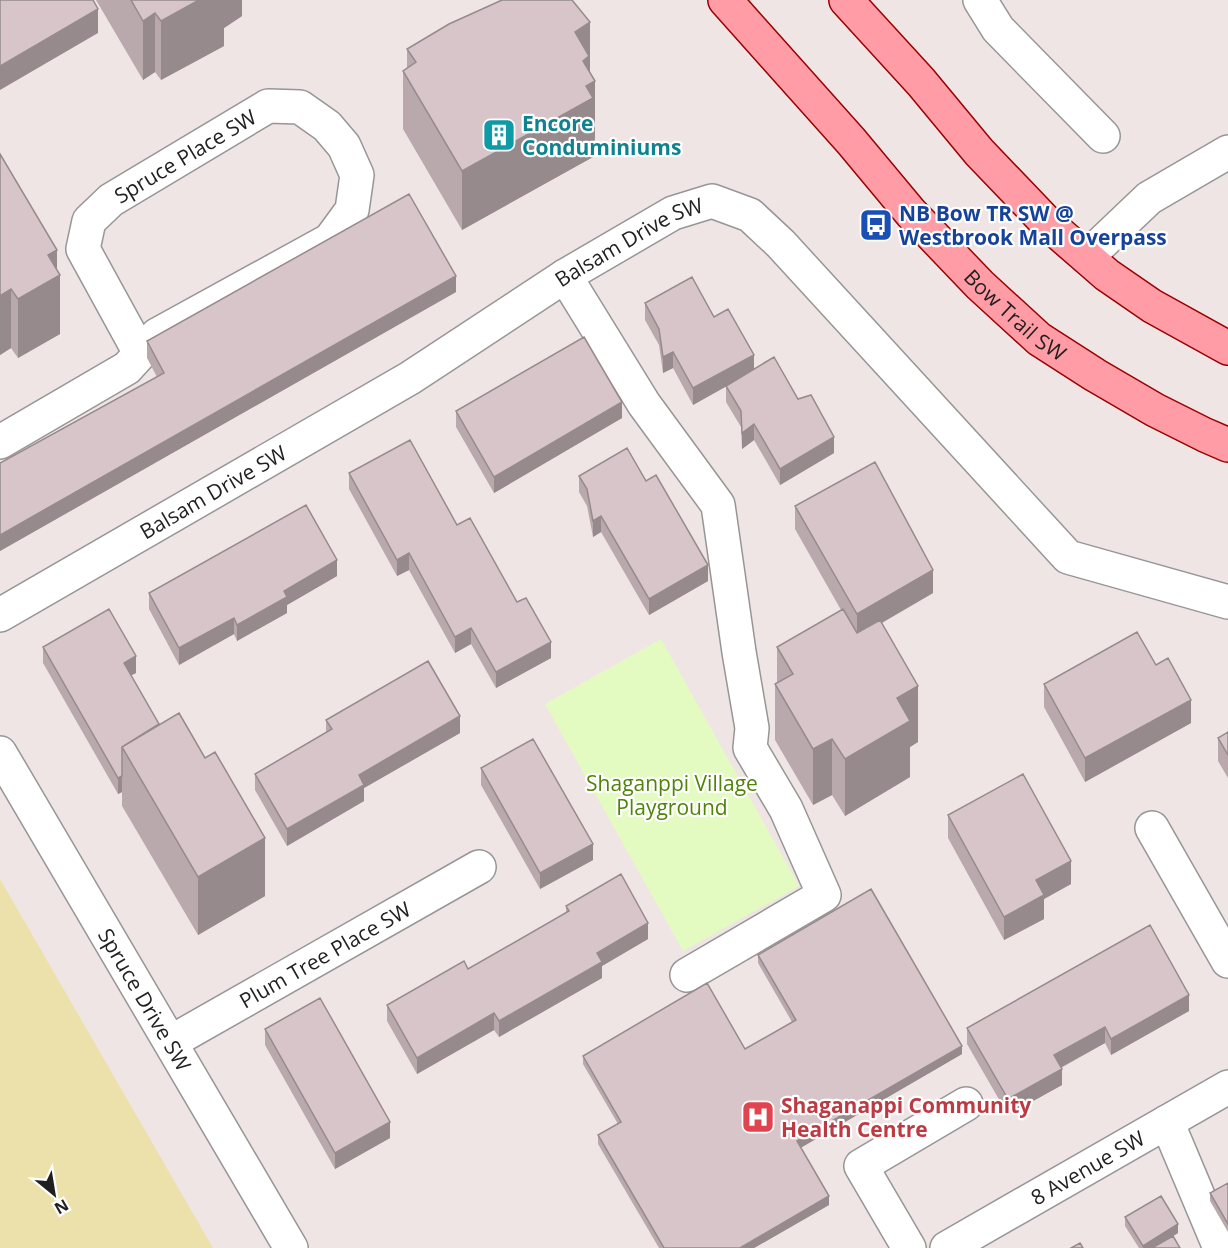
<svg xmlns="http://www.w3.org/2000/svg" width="1228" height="1248" font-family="'Open Sans',sans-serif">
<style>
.grass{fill:#ece1aa}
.park{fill:#e3fbc1}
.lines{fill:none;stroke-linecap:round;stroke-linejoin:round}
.minor-casing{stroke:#969696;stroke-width:36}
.major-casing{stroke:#9a0000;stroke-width:36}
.minor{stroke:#fff;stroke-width:33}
.major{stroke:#ff9ca6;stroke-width:33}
.wall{fill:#b9a9ad}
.shaded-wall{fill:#968a8d}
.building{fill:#d7c5c9;stroke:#968a8d;stroke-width:1.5}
.labels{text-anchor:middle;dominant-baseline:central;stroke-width:4.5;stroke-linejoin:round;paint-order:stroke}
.culture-label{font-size:21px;font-weight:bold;fill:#0d838f;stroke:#fff;text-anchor:start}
.street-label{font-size:21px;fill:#1f1f1f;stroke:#fff}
.transit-label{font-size:21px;font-weight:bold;fill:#164399;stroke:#fff;text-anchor:start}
.park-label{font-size:21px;fill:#508308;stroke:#fff}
.health-label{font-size:21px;font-weight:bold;fill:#be3a42;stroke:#fff;text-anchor:start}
</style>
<rect width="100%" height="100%" fill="#f0e5e5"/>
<path class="grass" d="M0 879 213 1248H0Z"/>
<path class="park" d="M661 639 799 886 683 951 545 704Z"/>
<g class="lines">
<g class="minor-casing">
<g id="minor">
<path d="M980 0 998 29 1103 136"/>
<path d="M1087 257 1149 198 1228 152"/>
<path d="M565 276 644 404 718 505 739 652 752 728 750 748 786 809 824 895 687 975"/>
<path d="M0 442 127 368 157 335 330 240 352 210 357 175 344 146 327 126 300 107 268 106 111 200 89 221 83 249 140 353"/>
<path id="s1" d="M0 615 410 378 565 276 673 213 712 201 750 215 781 244 1068 557 1228 602"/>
<path id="s2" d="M0 753 291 1248"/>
<path d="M1152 828 1228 961"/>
<path id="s3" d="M171 1042 479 867"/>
<path d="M1167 1122 1220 1248"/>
<path d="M909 1248 861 1166 966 1104"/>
<path id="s4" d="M947 1248 1228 1087"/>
</g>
</g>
<g class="major-casing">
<g id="major">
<path id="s5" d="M725 0 851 141 911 213 980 285 1039 339 1095 375 1155 410 1205 435 1228 445"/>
<path d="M846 0 921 82 979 152 1046 222 1107 275 1152 306 1228 348"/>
</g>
</g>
<use href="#minor" class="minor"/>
<use href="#major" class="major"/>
</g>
<path class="wall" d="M96 0H242V16L224 28V46L161 80 155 72 143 80Z
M407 49 590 73 595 140 593 141V157L462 230 403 129V71L407 68Z
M0 154 57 270 60 334 18 358 11 348 0 355Z
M456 292 0 551V463L157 377 147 358V341Z
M645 303 714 317 754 369 798 399 834 453 780 485 754 440 742 449 741 427 726 402V386L693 405 673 368 663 373 659 345 645 320Z
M456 411 622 418 494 493 456 427Z
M349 473 457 525 517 602 551 658 496 688 471 644 455 653 409 570 397 576 349 489Z
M579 476 646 481 708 581 649 615 601 532 593 537 587 506 579 492Z
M795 506 933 593 882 623 918 742 910 747V777L845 816 832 795 813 805 775 740V684L777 683V647L841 610 795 529Z
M337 576 287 605V613L237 641 234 634 179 665 149 609V593Z
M43 647 136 673 131 675 159 724 265 896 198 935 122 806V792L118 794 43 663Z
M1156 665 1191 723 1085 782 1044 707V684Z
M326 720 460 733 364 788V801L287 846 255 790V774L326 733Z
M1228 732V778L1218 761V738Z
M481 768 593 860 540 889 481 785Z
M948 815 1071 884 1044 899V919L1004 940 948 838Z
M566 906 648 939 602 966V978L499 1037 494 1030 417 1074 387 1021V1005L468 969 566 913Z
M758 955 962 1054 800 1148 829 1205 754 1248H659L598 1144V1135L618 1124 583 1064V1056L745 1049 792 1022 758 963Z
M1189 1011 1111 1055 1105 1043 1061 1068 1062 1085 1008 1115 967 1044V1028Z
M265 1029 390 1138 335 1169 265 1045Z
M1228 1183V1232L1210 1201V1193Z
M1125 1217 1178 1233 1165 1241 1180 1248H1139L1125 1226Z"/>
<path class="shaded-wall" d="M199 0H242V16L224 28V46L161 80V21Z
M98 9V33L0 90V66Z
M155 13V72L143 80V21Z
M590 22V81H595V140L593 141V157L462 230V171L575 32Z
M57 250V277L60 275V334L18 358V299L48 255Z
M456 276V292L0 551V535Z
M11 289V348L0 355V296Z
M673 352V368L663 373V357Z
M754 355V371L693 405V388Z
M622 402V418L494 493V477Z
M754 424V440L742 449V433Z
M834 437V453L780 485V469Z
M601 516V532L593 537V521Z
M409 553V570L397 576V560Z
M337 560V576L287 605V613L237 641V625L284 591Z
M708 565V581L649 615V599Z
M933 570V593L857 637V614Z
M234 618V634L179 665V648Z
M471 628V644L455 653V637Z
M551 642V658L496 688V672Z
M136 656V673L124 679V663Z
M918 686V742L910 747V777L845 816V759L897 698Z
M1191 700V723L1085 782V758Z
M460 716V733L364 788V801L287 846V829L359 775Z
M832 739V795L813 805V749Z
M122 776V792L118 794V778Z
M265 838V896L198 935V877Z
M593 844V860L540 889V873Z
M1071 861V884L1044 899V919L1004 940V917L1036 880Z
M648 923V939L602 966V978L499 1037V1021L597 953Z
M1189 995V1011L1111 1055V1039Z
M494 1013V1030L417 1074V1058Z
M1105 1027V1043L1054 1071V1055Z
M962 1046V1054L797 1150V1141Z
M1062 1069V1085L1008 1115V1099Z
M390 1122V1138L335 1169V1153Z
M829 1196V1205L754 1248H740Z
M1178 1224V1233L1153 1248H1143V1246Z"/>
<path class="building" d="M0 0H93L98 9 0 66Z
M131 0H199L161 21 155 13 143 21Z
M502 0H572L590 22 575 32 589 56 583 61 595 81 586 86 593 98 462 171 403 71 416 62 407 49 449 24Z
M0 154 57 250 48 255 60 275 18 299 11 289 0 296Z
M409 194 456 276 0 535V463L164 373 147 341Z
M692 277 714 317 728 309 754 355 693 388 673 352 663 357 659 329 645 303Z
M584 337 622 402 494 477 456 411Z
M774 357 798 399 811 395 834 437 780 469 754 424 742 433 741 411 726 386Z
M410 440 457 525 470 518 517 602 526 598 551 642 496 672 471 628 455 637 409 553 397 560 349 473Z
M627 448 646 481 656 475 708 565 649 599 601 516 593 521 587 489 579 476Z
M875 462 933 570 857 614 795 506Z
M306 505 337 560 284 591 287 597 237 625 234 618 179 648 149 593Z
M109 609 136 656 124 663 159 724 122 747V776L118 778 43 647Z
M843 609 857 633 880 620 918 686 897 698 910 721 845 759 832 739 813 749 775 684 793 674 777 647Z
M1137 632 1156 665 1168 658 1191 700 1085 758 1044 684Z
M428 661 460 716 359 775 364 785 287 829 255 774 332 729 326 720Z
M179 713 205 758 215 752 265 838 198 877 122 747Z
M1228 732V755L1218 738Z
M533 739 593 844 540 873 481 768Z
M1023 774 1071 861 1036 880 1044 895 1004 917 948 815Z
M621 874 648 923 597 953 602 962 499 1021 494 1013 417 1058 387 1005 464 961 468 969 569 911 566 906Z
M871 889 962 1046 797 1141 829 1196 740 1248H664L598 1135 621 1122 583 1056 707 983 745 1049 796 1020 758 955Z
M1150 925 1189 995 1111 1039 1105 1027 1054 1055 1062 1069 1008 1099 967 1028Z
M320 998 390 1122 335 1153 265 1029Z
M1228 1183V1224L1210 1193Z
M1161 1196 1178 1224 1143 1246 1125 1217Z
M1173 1236 1180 1248H1152Z
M1080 1243 1083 1248H1071Z"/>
<defs>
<g id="building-square" transform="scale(1.725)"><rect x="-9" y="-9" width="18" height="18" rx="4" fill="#0f9aa8" stroke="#fff"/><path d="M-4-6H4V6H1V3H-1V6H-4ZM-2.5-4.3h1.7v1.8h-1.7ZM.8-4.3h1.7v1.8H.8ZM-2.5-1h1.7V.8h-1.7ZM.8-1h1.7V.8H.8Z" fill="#fff"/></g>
<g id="bus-square" transform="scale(1.725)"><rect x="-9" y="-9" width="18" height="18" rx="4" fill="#1a4fb4" stroke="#fff"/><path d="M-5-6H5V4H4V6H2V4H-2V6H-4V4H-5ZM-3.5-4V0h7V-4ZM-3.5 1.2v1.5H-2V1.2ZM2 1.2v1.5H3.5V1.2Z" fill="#fff"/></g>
<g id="hospital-square" transform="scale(1.725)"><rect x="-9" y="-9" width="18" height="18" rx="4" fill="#e0444e" stroke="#fff"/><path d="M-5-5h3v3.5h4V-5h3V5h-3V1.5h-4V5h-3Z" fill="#fff"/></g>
</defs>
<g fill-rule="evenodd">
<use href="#building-square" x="499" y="135"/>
<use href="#bus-square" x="876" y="225"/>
<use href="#hospital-square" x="758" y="1117"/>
</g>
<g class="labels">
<g class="culture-label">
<text x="522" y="123">Encore<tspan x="522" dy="24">Conduminiums</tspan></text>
</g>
<g class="street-label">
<text transform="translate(185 156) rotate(-31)">Spruce Place SW</text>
<text stroke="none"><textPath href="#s1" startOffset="732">Balsam Drive SW</textPath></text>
<text stroke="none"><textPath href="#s5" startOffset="429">Bow Trail SW</textPath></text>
<text stroke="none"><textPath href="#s1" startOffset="246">Balsam Drive SW</textPath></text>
<text stroke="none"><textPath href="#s3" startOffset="177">Plum Tree Place SW</textPath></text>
<text stroke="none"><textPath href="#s2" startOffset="286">Spruce Drive SW</textPath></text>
<text stroke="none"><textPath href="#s4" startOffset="162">8 Avenue SW</textPath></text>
</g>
<g class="transit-label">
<text x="899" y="213">NB Bow TR SW @<tspan x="899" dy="24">Westbrook Mall Overpass</tspan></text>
</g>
<g class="park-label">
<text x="672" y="783">Shaganppi Village<tspan x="672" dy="24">Playground</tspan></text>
</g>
<g class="health-label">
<text x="781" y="1105">Shaganappi Community<tspan x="781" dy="24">Health Centre</tspan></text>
</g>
</g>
<g transform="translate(54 1194) rotate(150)" stroke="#ffffff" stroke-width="4.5" paint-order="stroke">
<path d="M0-4.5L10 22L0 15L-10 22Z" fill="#1f1f1f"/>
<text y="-9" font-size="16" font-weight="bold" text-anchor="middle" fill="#1f1f1f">N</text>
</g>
</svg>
